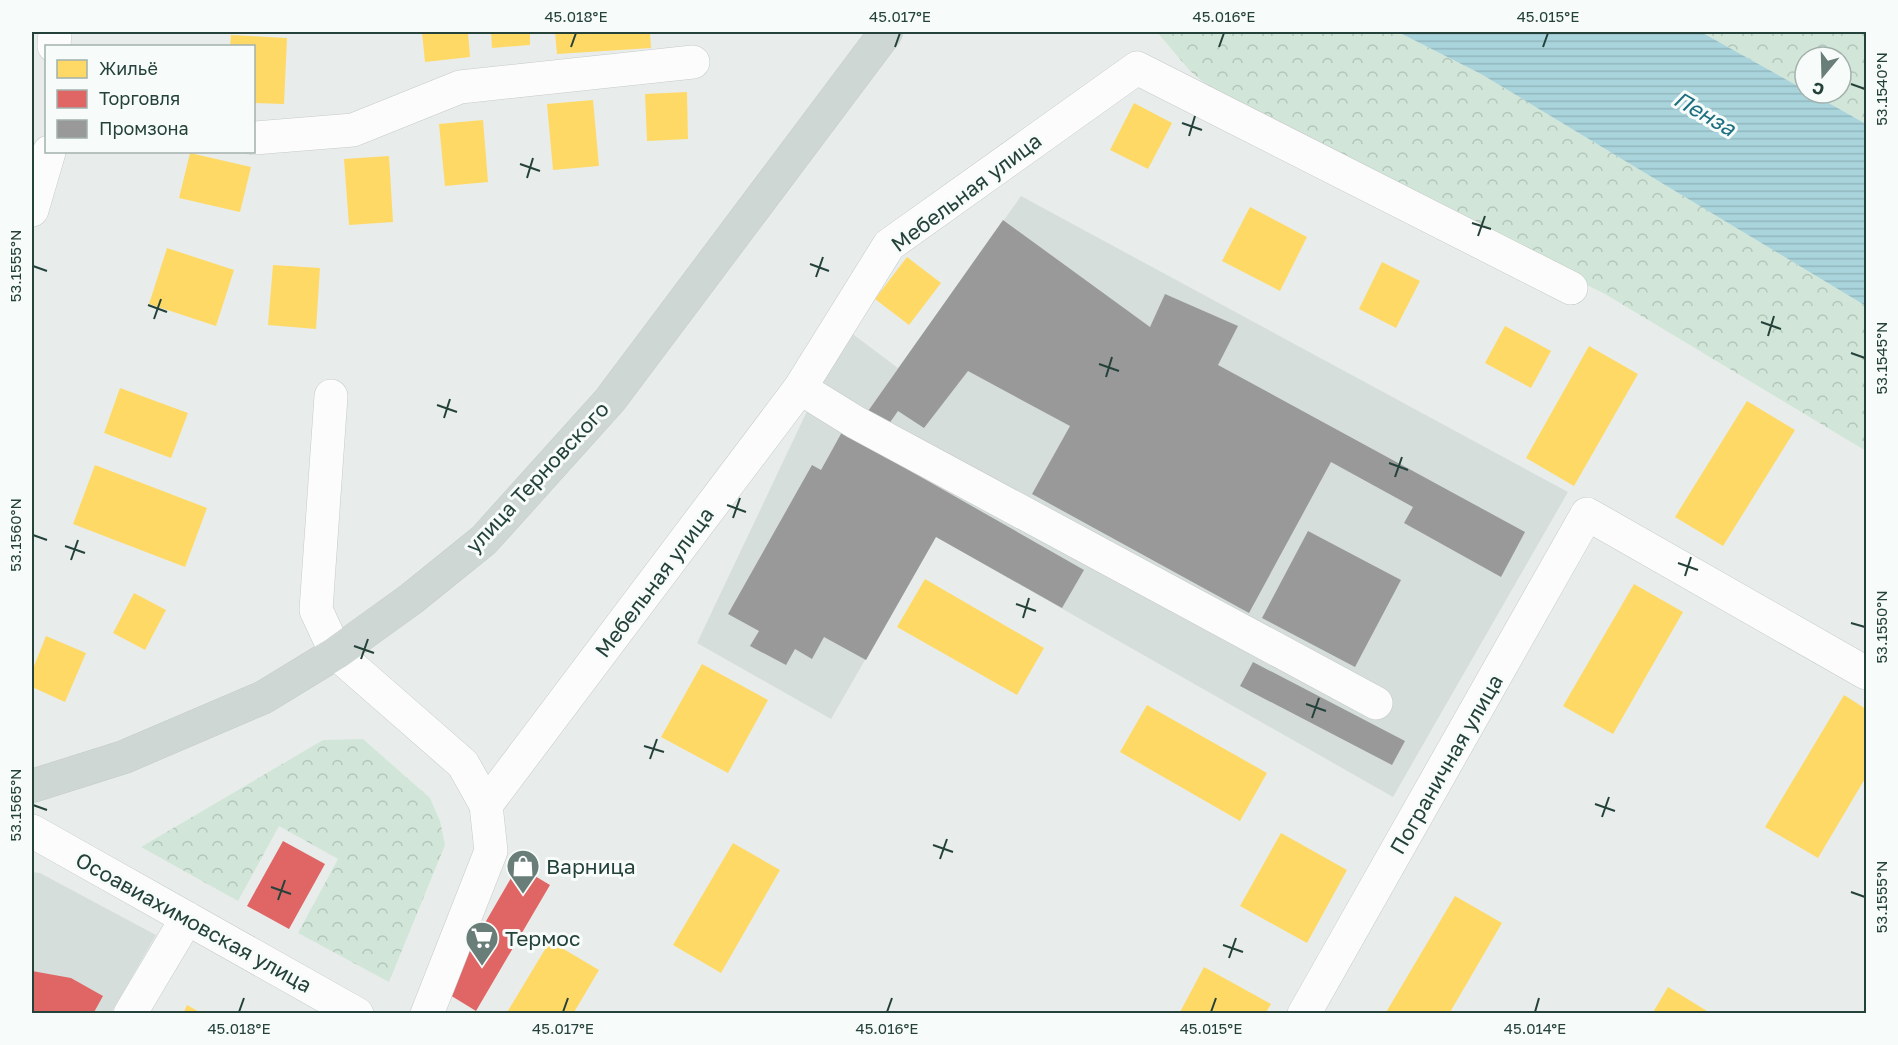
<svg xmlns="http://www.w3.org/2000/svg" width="1898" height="1045" font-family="'Golos Text',sans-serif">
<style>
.built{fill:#d6dedb}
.forest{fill:url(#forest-crowns)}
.water{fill:url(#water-rules)}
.homes{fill:#ffd966}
.shops{fill:#e06666}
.industry{fill:#999}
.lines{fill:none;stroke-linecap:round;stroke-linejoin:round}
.minor-casing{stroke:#c5cac8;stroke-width:34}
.major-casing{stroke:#c3ccc9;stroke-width:34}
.minor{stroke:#fcfcfc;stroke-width:33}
.major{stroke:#cfd7d5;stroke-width:33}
.ticks{fill:none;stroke:#24423a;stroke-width:2}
.labels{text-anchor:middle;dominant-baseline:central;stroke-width:6;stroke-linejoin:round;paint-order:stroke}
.street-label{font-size:21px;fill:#24423a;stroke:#f7fbf9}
.poi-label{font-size:21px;fill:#24423a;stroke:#f7fbf9;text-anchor:start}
.water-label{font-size:22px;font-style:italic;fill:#1c6f80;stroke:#f7fbf9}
.neatline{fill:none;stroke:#24423a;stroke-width:2}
.ticks-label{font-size:15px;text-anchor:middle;fill:#24423a}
</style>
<defs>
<pattern id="forest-crowns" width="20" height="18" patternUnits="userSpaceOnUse" patternTransform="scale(1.5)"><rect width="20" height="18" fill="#d1e6d8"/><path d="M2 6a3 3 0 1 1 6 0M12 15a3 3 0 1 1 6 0" fill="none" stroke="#b3c6ba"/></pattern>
<pattern id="water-rules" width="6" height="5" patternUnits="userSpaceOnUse" patternTransform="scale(1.5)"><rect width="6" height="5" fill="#a9d4db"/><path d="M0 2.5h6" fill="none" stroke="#91b7bd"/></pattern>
</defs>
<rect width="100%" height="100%" fill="#e8edeb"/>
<path class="built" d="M1021 196 1568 492 1393 797 936 537 831 719 697 643 846 329 898 368Z
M32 872 40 873 156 935 111 1013H32Z"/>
<path class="forest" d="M1157 32H1398L1481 74 1866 306V451L1605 294 1234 108 1190 71Z
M1701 32H1866V124L1811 93H1841V57H1805V90Z
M363 739 430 798 440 821 445 845 389 982 298 933 338 859 279 826 238 901 141 847 323 740Z"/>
<path class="water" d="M1398 32H1701L1805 90V93H1811L1866 124V306L1481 74Z"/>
<path class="homes" d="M422 32H468L470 57 425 62Z
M491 32H530V45L492 48Z
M555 32H650L651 48 557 54Z
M727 32H752V33L728 34Z
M231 35 287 38 284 104 254 103V46H230Z
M687 92 688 139 647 141 645 94Z
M593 100 599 166 553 170 547 104Z
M1134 103 1172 123 1148 169 1110 150Z
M483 120 488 182 445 186 439 124Z
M190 153 251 167 240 212 179 198Z
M389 156 393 222 349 225 344 159Z
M1250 207 1307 237 1280 291 1222 261Z
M167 248 234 270 216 326 149 304Z
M907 257 941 283 909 325 875 299Z
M1382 262 1420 281 1396 328 1359 309Z
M273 265 320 268 316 329 268 325Z
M1505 326 1551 351 1531 388 1485 363Z
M1589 346 1638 374 1574 486 1526 458Z
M120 388 188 413 171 458 104 433Z
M1747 401 1795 430 1723 546 1675 517Z
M95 465 207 508 185 567 73 524Z
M925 579 1044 648 1017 695 897 627Z
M1634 584 1683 612 1613 734 1563 706Z
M134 593 166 610 145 650 113 633Z
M46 636 86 653 65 702 32 687V671Z
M702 664 768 700 728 773 661 737Z
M1844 695 1866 709V777L1818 858 1765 827Z
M1147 705 1267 773 1240 821 1120 752Z
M1281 833 1347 870 1307 943 1240 906Z
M733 843 780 870 721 973 673 945Z
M1455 896 1502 923 1449 1014H1385Z
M550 941 599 970 573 1014H506Z
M1204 967 1271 1004 1265 1014H1179Z
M1668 987 1707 1011 1705 1014H1652Z
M187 1005 203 1014H183Z"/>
<path class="shops" d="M283 841 325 864 289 929 247 906Z
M518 866 550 885 476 1011 445 992Z
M32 971 71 978 103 996 93 1014H32Z"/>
<path class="industry" d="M1003 220 1150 327 1165 294 1238 326 1218 365 1525 532 1501 577 1404 523 1413 507 1331 462 1249 613 1032 494 1070 426 968 371 924 428 898 411 886 428 866 414Z
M842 432 1084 570 1062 608 936 537 866 660 824 637 812 659 795 649 786 665 750 646 759 631 728 614 812 465 821 470Z
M1308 531 1401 580 1355 667 1262 618Z
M1253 662 1405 741 1392 765 1240 686Z"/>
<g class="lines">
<g class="minor-casing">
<path id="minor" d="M54 46 55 32
M254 138 353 130 460 87 693 62
M32 210 49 152
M800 388 855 422 1376 703
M331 396 316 610 336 653 463 764 486 805 491 851 427 1014
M486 805 800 388 889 245 1137 68 1571 288
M32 831 357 1014
M130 1014 187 918
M1304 1014 1587 514 1866 673"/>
</g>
<g class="major-casing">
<path id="major" d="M32 786 124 757 264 697 336 653 411 599 484 540 610 400 886 32"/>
</g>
<use href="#minor" class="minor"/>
<use href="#major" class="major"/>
</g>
<path class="ticks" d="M571 47 576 33M895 47 900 33M1219 47 1224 33M1543 47 1548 33M1851 84 1865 89M1182 123 1202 130M1189 136 1195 116M520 164 540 171M527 178 533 158M1472 223 1491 229M1478 236 1485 216M810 264 829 271M33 266 47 271M816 277 823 257M148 305 167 312M154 319 161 299M1761 322 1781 329M1768 336 1774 316M1851 353 1865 358M1099 364 1119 371M1106 377 1112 357M437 405 457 412M444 418 450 399M1389 463 1408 470M1395 477 1402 457M727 505 746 512M733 518 740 498M33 535 47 540M65 546 85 553M71 560 78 540M1678 563 1698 570M1685 576 1691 557M1016 604 1036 611M1023 618 1029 598M1851 623 1865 627M354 646 374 653M361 659 368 639M1306 704 1326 711M1312 718 1319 698M644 746 664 752M650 759 657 739M1595 804 1615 811M33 805 47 810M1602 817 1609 797M933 845 953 852M940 859 947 839M271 887 291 894M1851 892 1865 897M278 900 285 880M1223 945 1243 952M1229 958 1236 938M239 1012 244 998M563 1012 568 998M887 1012 892 998M1211 1012 1216 998M1535 1012 1539 998"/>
<defs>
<g id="shop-pin" transform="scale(1.725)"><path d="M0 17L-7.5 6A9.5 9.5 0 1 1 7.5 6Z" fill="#697e78" stroke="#f7fbf9"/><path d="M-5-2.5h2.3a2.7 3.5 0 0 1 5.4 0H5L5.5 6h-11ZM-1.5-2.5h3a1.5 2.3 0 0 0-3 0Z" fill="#fff"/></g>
<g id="supermarket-pin" transform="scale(1.725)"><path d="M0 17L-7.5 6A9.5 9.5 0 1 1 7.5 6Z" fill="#697e78" stroke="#f7fbf9"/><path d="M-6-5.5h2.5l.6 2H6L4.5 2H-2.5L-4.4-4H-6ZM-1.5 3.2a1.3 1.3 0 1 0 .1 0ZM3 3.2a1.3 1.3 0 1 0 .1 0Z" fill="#fff"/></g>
</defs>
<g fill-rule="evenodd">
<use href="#shop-pin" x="523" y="866"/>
<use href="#supermarket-pin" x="482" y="938"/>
</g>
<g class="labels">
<g class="street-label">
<text transform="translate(966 192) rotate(-37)">Мебельная улица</text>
<text transform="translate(537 477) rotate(-47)">улица Терновского</text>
<text transform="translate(654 582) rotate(-53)">Мебельная улица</text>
<text transform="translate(1446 764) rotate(-60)">Пограничная улица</text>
<text transform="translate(194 922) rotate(29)">Осоавиахимовская улица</text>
</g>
<g class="poi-label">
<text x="546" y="866">Варница</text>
<text x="505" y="938">Термос</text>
</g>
<g class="water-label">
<text transform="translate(1705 113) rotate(30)">Пенза</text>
</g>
</g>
<rect width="1898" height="1045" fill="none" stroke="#f7fbf9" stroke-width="66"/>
<rect x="45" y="45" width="210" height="108" fill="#f7fbf9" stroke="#a3b1ad" stroke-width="1.5"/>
<rect x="57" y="60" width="30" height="18" fill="#ffd966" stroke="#a3b1ad" stroke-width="1.5"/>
<text x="99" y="75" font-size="18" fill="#24423a">Жильё</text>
<rect x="57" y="90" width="30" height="18" fill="#e06666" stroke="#a3b1ad" stroke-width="1.5"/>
<text x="99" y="105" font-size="18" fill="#24423a">Торговля</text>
<rect x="57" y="120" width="30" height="18" fill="#999999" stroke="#a3b1ad" stroke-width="1.5"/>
<text x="99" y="135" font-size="18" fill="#24423a">Промзона</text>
<g transform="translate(1823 75) rotate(199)"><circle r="28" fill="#f7fbf9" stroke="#a3b1ad" stroke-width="1.5"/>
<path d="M0-4.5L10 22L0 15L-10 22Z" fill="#697e78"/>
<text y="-9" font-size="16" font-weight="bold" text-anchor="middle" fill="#24423a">С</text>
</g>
<rect x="33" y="33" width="1832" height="979" class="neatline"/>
<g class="ticks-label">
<text x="576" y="22">45.018°E</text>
<text x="900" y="22">45.017°E</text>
<text x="1224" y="22">45.016°E</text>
<text x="1548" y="22">45.015°E</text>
<text transform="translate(1882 89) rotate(-90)" y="5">53.1540°N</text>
<text transform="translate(16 266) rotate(-90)" y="5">53.1555°N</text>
<text transform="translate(1882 358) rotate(-90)" y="5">53.1545°N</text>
<text transform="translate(16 535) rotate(-90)" y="5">53.1560°N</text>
<text transform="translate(1882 627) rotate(-90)" y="5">53.1550°N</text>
<text transform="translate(16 805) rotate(-90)" y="5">53.1565°N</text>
<text transform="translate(1882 897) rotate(-90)" y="5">53.1555°N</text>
<text x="239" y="1034">45.018°E</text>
<text x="563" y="1034">45.017°E</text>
<text x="887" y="1034">45.016°E</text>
<text x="1211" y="1034">45.015°E</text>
<text x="1535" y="1034">45.014°E</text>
</g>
</svg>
